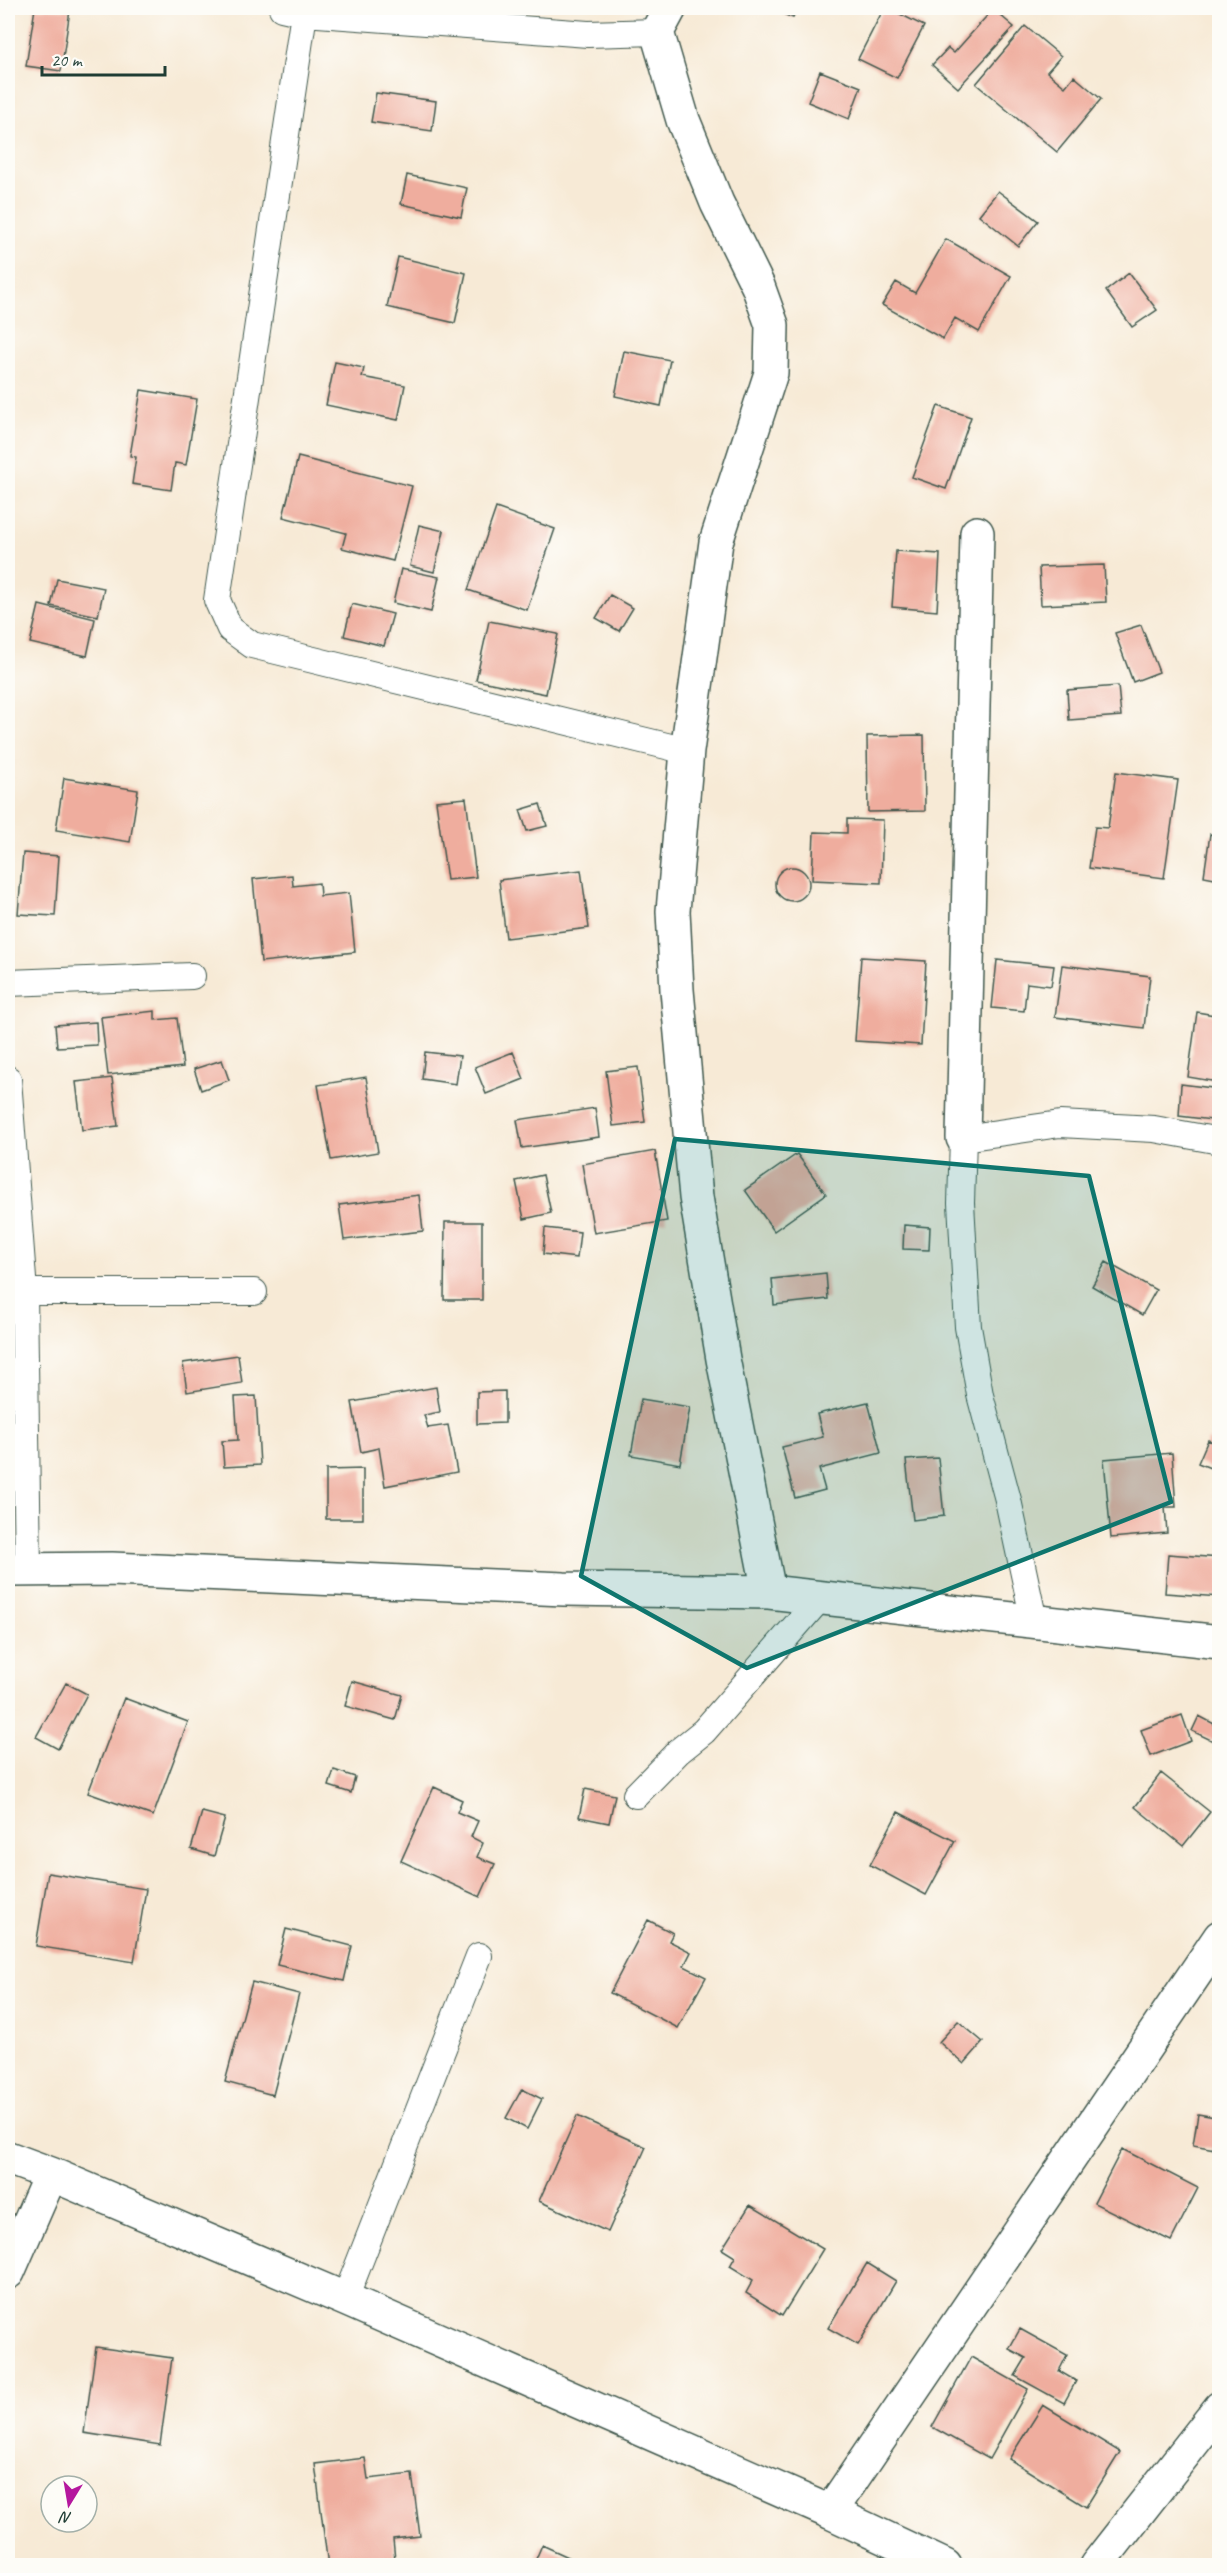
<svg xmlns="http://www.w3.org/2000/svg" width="1227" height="2573" font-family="Caveat,sans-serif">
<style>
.building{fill:#efad9e}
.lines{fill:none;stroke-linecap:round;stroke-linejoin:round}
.service-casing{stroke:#3f574c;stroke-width:28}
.minor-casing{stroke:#3f574c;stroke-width:36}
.service{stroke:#fff;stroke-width:26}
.minor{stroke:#fff;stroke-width:33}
.marked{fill:#0f766e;fill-opacity:0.2;stroke:#0f766e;stroke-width:4.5;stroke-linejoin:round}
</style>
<rect width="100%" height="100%" fill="#fdfcf7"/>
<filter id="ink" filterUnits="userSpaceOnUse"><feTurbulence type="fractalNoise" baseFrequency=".0167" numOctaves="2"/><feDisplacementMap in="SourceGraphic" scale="12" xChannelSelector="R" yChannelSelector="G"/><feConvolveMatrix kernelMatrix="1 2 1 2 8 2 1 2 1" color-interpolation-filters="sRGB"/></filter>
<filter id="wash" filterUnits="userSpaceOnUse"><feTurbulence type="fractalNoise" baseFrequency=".008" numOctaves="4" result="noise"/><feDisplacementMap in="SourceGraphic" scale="24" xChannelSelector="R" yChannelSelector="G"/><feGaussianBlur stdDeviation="1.35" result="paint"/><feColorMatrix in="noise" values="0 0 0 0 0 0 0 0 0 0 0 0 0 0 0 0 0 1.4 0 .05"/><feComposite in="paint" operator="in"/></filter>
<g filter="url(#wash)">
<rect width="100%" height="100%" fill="#f7ead6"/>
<g id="blocks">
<path class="building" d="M35 8 70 10 61 71 26 66Z
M768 8H797L793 18Z
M884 8H888L924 26 897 78 858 59Z
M993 9 1014 27 958 88 932 65 948 48 954 53Z
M1025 26 1061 56 1047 72 1065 87 1074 76 1101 99 1057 152 976 84Z
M820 71 861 87 849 119 808 102Z
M376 93 436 101 432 131 371 122Z
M407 175 467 188 461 217 401 204Z
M998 191 1038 221 1018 246 979 215Z
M946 239 1011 276 979 332 955 318 943 339 882 305 896 282 915 293Z
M398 257 466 273 455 323 387 307Z
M1129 273 1157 310 1132 327 1106 291Z
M624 351 670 360 661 406 615 396Z
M335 362 364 368 362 377 405 385 398 420 326 405Z
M141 390 197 399 186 465 175 463 171 490 132 484 136 457 130 456Z
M938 406 971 417 946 489 912 477Z
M298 457 412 486 393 561 342 548 346 533 283 517Z
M496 508 555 529 527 610 468 590Z
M419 525 444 531 434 572 410 566Z
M896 551 940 554 937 611 892 607Z
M1104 565 1106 602 1041 605 1039 567Z
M401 569 439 577 431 612 393 603Z
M57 579 104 588 98 616 51 606Z
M610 595 633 608 619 631 596 618Z
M352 604 393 614 384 646 344 636Z
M39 605 95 619 87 656 30 643Z
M489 621 558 634 546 694 476 680Z
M1141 625 1159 672 1133 682 1115 633Z
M1118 686 1121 716 1069 720 1067 690Z
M924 735 925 811 868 812 867 736Z
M1116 772 1178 780 1164 878 1089 868 1095 827 1108 828Z
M64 778 138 790 130 842 56 830Z
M466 798 476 877 447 880 436 801Z
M540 804 547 826 527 831 520 810Z
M847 819 883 820 881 883 812 880 814 832 847 833Z
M1210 834 1220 836V879L1204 876Z
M23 853 59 856 55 916 18 914Z
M775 884a17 17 0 1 1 34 0a17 17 0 1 1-34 0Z
M581 870 589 928 506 938 499 880Z
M292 875 293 886 319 883 320 896 349 893 355 952 261 962 253 879Z
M861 957 926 961 921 1045 855 1041Z
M997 960 1054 966 1051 986 1027 983 1024 1011 992 1008Z
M1062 965 1150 976 1144 1028 1055 1017Z
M155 1011V1020L177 1018 183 1067 108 1075 101 1017Z
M1197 1012 1220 1016 1218 1082 1188 1077Z
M96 1022 97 1045 57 1047 55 1025Z
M425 1052 460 1056 456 1084 422 1079Z
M513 1052 524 1079 486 1094 475 1067Z
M222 1060 229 1080 201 1090 194 1069Z
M638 1067 645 1122 613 1126 606 1071Z
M366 1077 378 1152 331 1160 318 1085Z
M112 1078 118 1126 82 1130 76 1082Z
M1181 1084 1220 1089V1121L1179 1116Z
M595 1108 599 1137 522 1148 517 1120Z
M655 1151 667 1221 594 1233 582 1164Z
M797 1154 826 1194 774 1231 745 1190Z
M543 1175 551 1213 524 1219 516 1181Z
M419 1195 423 1231 344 1240 339 1205Z
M445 1222H482V1300H444Z
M904 1225 930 1227 929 1250 903 1249Z
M545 1228 580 1232 577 1258 543 1254Z
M1106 1262 1156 1290 1142 1315 1092 1286Z
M826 1273 828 1299 774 1305 772 1279Z
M238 1355 242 1383 187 1392 183 1363Z
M436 1387 440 1412 424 1415 428 1428 448 1425 457 1472 385 1486 379 1448 361 1452 352 1402Z
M505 1391V1423L477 1424V1392Z
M256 1396 260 1465 224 1467 222 1441 238 1440 235 1397Z
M641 1399 690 1407 680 1464 631 1455Z
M868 1402 881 1453 819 1469 825 1490 795 1498 782 1447 823 1437 817 1414Z
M1208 1440 1220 1445V1472L1198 1463Z
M1172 1453 1176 1507H1165L1167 1533 1111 1538 1104 1459Z
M938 1458 944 1516 913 1520 906 1460Z
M363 1469V1519H326V1470Z
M1168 1554 1220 1558V1597L1165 1593Z
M352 1681 402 1695 395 1720 345 1706Z
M66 1683 87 1694 58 1749 36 1737Z
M124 1698 188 1722 153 1816 88 1793Z
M1182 1715 1191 1741 1151 1756 1141 1730Z
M1199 1716 1220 1727 1213 1741 1192 1731Z
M334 1770 355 1777 351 1793 329 1786Z
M1161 1773 1210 1812 1183 1846 1135 1807Z
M434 1787 462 1800 457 1812 478 1821 471 1837 483 1843 477 1857 495 1864 480 1897 401 1861Z
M585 1789 615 1795 609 1823 579 1817Z
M202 1812 225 1818 214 1856 191 1849Z
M898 1812 955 1841 926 1895 870 1865Z
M48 1873 146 1889 134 1962 36 1946Z
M648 1920 673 1933 669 1941 691 1952 684 1966 706 1977 678 2028 610 1993Z
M286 1929 352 1946 344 1981 277 1965Z
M252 1982 299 1994 273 2095 225 2082Z
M958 2021 983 2042 964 2064 939 2042Z
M522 2089 542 2099 527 2129 506 2118Z
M1198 2114 1220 2118V2150L1193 2145Z
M577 2116 646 2147 608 2232 539 2201Z
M1122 2149 1198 2188 1171 2241 1094 2203Z
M750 2205 823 2249 782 2316 746 2293 753 2280 730 2266 735 2257 722 2249Z
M867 2263 896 2281 858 2345 828 2328Z
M1020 2329 1067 2355 1059 2371 1076 2381 1064 2403 1015 2376 1026 2358 1009 2349Z
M96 2347 172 2358 160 2445 84 2433Z
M971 2357 1028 2389 989 2459 932 2427Z
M1043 2405 1120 2452 1086 2507 1009 2459Z
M365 2458 368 2479 412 2474 420 2536 393 2539 395 2560 350 2566H328L315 2464Z
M542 2545 588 2566H533Z"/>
</g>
</g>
<g filter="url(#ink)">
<use href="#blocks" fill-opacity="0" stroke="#3f574c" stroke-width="1.5"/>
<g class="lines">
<g class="service-casing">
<path id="service" d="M282 8 304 13 588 34 657 32
M304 13 217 600 230 629 252 645 687 751
M8 983 192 976
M8 1079 24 1292 28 1570
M24 1292H254
M1034 1621 1008 1500 980 1395 968 1327 961 1203 963 1138 1060 1124 1154 1129 1220 1141
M636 1795 679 1751 704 1731 821 1597
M345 2299 479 1956"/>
</g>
<g class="minor-casing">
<path id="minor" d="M670 8 657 32 683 120 717 203 758 286 772 325 771 373 716 542 687 751 673 911 677 990 696 1197 723 1359 769 1592
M963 1138 977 533
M8 1570 112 1569 564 1589 769 1592 1220 1642
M8 2158 51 2174
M8 2272 51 2174 345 2299 830 2512 945 2566
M830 2512 1220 1937
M1096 2566 1220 2408"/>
</g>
<use href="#service" class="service"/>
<use href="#minor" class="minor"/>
</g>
</g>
<path class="marked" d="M675 1139 1089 1176 1171 1502 747 1668 581 1576Z"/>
<rect width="1227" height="2573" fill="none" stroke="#fdfcf7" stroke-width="30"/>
<g transform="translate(69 2504) rotate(191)"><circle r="28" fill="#fdfcf7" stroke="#a4b0a9" stroke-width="1.5"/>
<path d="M0-4.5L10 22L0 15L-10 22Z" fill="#b5179e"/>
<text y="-9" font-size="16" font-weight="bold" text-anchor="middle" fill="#1f3d34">N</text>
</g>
<path d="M42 66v9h123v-9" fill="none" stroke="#1f3d34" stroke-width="3"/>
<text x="51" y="66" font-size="18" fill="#1f3d34" stroke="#fdfcf7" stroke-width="4.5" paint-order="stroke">20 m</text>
</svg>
